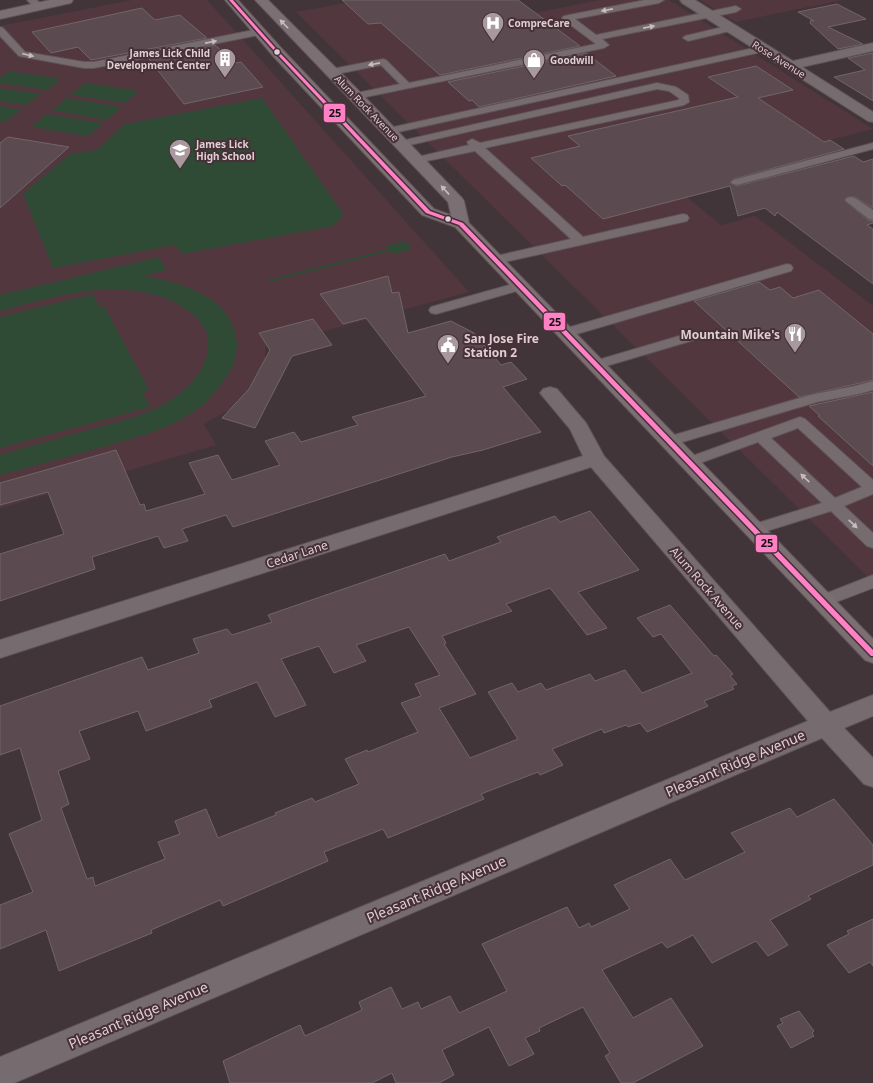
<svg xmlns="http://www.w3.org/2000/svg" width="873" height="1083" font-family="'Noto Sans',sans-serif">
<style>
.built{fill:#52373f}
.green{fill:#2f4b35}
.building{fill:#5b4b50;stroke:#716569;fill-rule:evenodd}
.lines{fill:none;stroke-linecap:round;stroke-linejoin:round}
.service-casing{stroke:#5f5357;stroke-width:2}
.minor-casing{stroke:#5f5357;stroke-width:2}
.secondary-casing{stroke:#5f5357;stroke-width:2}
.service{fill:#766c6f;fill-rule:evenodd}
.minor{fill:#766c6f;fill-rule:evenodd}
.secondary{fill:#7b6f73;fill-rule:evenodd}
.bus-1-casing{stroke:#473037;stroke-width:3}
.bus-1{fill:#ff80c5;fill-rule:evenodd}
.oneway{fill:#c9bbbf}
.oneway2{fill:#cabcc0}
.bus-dot{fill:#decfd3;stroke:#473037;stroke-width:1.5}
.labels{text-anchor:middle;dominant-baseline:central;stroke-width:4;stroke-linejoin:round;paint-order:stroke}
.far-poi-label{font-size:10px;font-weight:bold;fill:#decfd3;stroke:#473037;text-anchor:start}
.far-street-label{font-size:10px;fill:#decfd3;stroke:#473037}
.poi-label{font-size:12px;font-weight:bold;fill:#decfd3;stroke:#473037;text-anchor:end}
.street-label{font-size:12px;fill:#decfd3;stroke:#473037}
.near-street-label{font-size:14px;fill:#decfd3;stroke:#473037}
.line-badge{stroke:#473037;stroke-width:1.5}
.pale-badge-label{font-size:11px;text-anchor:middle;font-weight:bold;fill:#111}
</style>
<rect width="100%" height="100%" fill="#423539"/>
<path class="built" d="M132 0H207L469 292 265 347V368L241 403 204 424 216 445 0 508V26Z
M362 0 419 36 600 0H669L873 129 667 181 721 225 755 216 873 306V582L296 12Z
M700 0H842L736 22Z"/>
<path class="green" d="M9 71 61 79 47 90 0 83V78Z
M85 83 139 91 125 103 71 95Z
M0 88 41 94 26 105 0 101Z
M67 98 121 107 107 120 52 110Z
M262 98 344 215 333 226 182 254 174 245 53 268 23 194 70 154 97 150 125 124Z
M0 106 21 110 5 122 0 121Z
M47 114 103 123 88 136 32 127Z
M405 241 412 249 394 254 390 251 269 282 268 280 389 249 386 246Z
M159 257 166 270 143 276C176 282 220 292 233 327 244 354 230 375 212 395 207 401 200 408 192 413 164 431 131 439 99 448 66 457 33 466 0 475V455C29 447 58 438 88 430 121 421 155 414 182 392 198 379 210 360 208 339 207 326 194 314 183 307 126 273 59 296 0 311V295Z
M93 294 99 307 104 306 149 390 142 392 150 407 0 448V317Z"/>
<path class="building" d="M342 0H518L580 46 440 75 381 23 368 24Z
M837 4 866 19 828 27 863 44 838 49 810 23 811 20 814 21 798 12Z
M142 8 155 20 180 15 207 38 91 60 78 47 51 53 32 32Z
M215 45 236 63 241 62 263 87 184 104 149 59Z
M586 53 616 76 479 107 472 100 469 101 448 82Z
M873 53V101L834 77 865 70 848 58Z
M756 66 793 90 758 98 824 142 830 140 844 149 733 179 730 183 737 186 854 156 863 162 873 159V208L855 197H847L844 200 868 220 873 221V223L867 225 873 229V284L777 212 775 216 765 208 738 216 730 186 603 219 565 185 562 186 531 158 580 146 568 136 738 97 708 77Z
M8 137 69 147 0 208V143Z
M388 276 392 293 399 292 408 333 451 321 474 333 501 365 511 362 527 379 503 387 541 432 483 450 452 457 233 527 226 515 182 529 188 541 164 548 158 536 92 557 95 569 0 601V554L64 534 48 492 0 505V483L116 450 140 505 144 504 146 511 205 494 189 463 218 455 232 480 280 465 265 441 294 432 301 442 358 425 352 417 426 396 366 318 343 324 320 294Z
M759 282 770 290 780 287 793 298 819 290 873 334V380L799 397 694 301Z
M313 319 332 345 292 356 255 428 222 418 249 389 270 350 259 333Z
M873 392V466L818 416H820L809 406Z
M590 511 639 570 578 592 607 628 587 635 550 588 506 604 512 611 442 636 446 643 444 644 476 694 439 708 470 758 518 739 488 692 512 683 518 692 541 683 546 690 590 674 595 681 625 670 642 693 692 673 661 634 653 637 637 618 670 605 714 656 716 655 733 674 730 676 737 684 732 686 734 689 704 701 708 706 647 732 640 723 628 727 626 725 604 733 602 729 552 749 563 765 540 775 538 772 481 794 484 799 388 838 383 829 324 852 328 861 223 906 220 900 151 930 152 933 59 971 46 930 0 949V905L33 892 9 834 42 820 20 748 0 755V706L142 657 148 670 199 653 193 639 227 629 232 635 272 622 268 615 445 554 449 561 501 542 497 537 555 516 560 522ZM409 627 440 675 415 684 421 696 401 703 418 732 368 752 367 750 345 759 359 784 315 802 312 798 275 813 276 815 218 838 206 809 175 821 180 834 158 842 165 859 95 886 93 877 87 879 61 808 69 804 58 771 90 759 79 731 138 711 146 731 212 707 209 700 257 682 275 717 306 705 281 659 319 646 334 673 366 661 356 645Z
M834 799 873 845V865L808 896 811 899 770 920 788 945 768 956 756 941 712 963 693 935 667 948 662 942 602 970 633 1018 671 998 703 1046 633 1083H621L605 1056 610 1053 583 1007 539 1028 540 1031 525 1038 534 1054 509 1066 489 1027 442 1050 454 1075 439 1083H396L392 1073 372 1083H230L223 1061 300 1025 305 1036 362 1010 359 1002 391 987 402 1009 418 1002 421 1009 450 996 459 1013 507 991 482 944 567 907 579 928 589 923 591 927 630 909 614 885 670 859 685 880 745 852 731 833 790 808 797 817Z
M873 919V966L870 962 849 973 827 945 849 934 847 931Z
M799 1011 814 1031 812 1033 814 1036 791 1048 777 1026 783 1023 780 1019Z"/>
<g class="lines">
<g class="service-casing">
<path id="service" d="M27 0H37L44 7 42 9H36Z
M645 0H664L659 3 575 19 596 35 736 6 741 9 736 12 602 39 609 45 604 48 356 99 352 98 351 96 352 94 400 84 381 65 332 75 327 72 332 69 383 59 386 60 409 83 596 44 564 20 562 18 564 16Z
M731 25 734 26 736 28 734 30 688 41 683 38 685 36Z
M0 27 3 28 25 52 84 62H94L259 29 264 32 259 35 94 68H84L19 56 0 36Z
M763 46 768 49 766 51 389 134 384 131 389 128Z
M657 83 676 87 688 95 689 102 684 105 485 148 583 237 683 214 687 215 689 218 687 221 683 222 496 264 492 263 490 260 492 257 571 239 475 151 417 163 411 160 413 158 469 145 467 142 472 139 480 143 679 100V98L669 91 657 89 401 147 396 144 401 141Z
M873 143V149L737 185 733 184 731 182 733 180Z
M851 197 855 198 873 210V220L869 219 847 202 845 200 847 198Z
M787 264 791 265 793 268 791 271 570 336H560L558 333 560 330Z
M520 282 524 283 526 286 524 289 436 314 431 313 429 310 431 307Z
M696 331 701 332 703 335 701 338 596 369 591 368 589 365 591 362Z
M873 381V390L858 394 817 402 669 446 664 444 662 441 664 438 810 395 855 386Z
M800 417 805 419 873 480V494L844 506 873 533V548L867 546 831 511 754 535 748 534 746 530 748 526 822 503 758 442 689 467 684 465 682 462 684 459ZM798 428 862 487 835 498 771 438Z
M873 575V588L823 607 817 605 815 601 817 597Z"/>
</g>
<g class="minor-casing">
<path id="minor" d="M680 0H695L793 61 873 43V51L802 67 873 112V122L868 121 682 3Z
M550 387 557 389 586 423 604 456 830 712 873 695V716L844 728 873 758V787L864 784 822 738 14 1083H0V1057L808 721 591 467 0 658V640L583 456 570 429 540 393 543 389Z"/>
</g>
<g class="secondary-casing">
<path id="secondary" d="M50 0H73L71 3 0 19V11Z
M225 0H238L283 50 434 209 451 215 448 202 255 0H268L361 93 462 198 464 201 469 223 873 639V663L865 660 455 227 422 215 273 56Z"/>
</g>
<use href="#service" class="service"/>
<use href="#minor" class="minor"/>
<use href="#secondary" class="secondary"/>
<g class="bus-1-casing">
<path id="bus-1" d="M229 0H233L279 52 430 211 463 223 873 650V656H871L459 225 426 213 277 54Z"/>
</g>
<use href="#bus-1" class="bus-1"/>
</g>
<defs><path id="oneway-solid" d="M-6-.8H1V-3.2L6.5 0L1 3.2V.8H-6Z"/></defs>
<g class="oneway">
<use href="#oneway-solid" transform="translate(607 10) rotate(169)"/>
<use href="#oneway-solid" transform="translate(649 27) rotate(-11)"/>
<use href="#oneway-solid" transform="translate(211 42) rotate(-11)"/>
<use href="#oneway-solid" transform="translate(28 55) rotate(14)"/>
<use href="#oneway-solid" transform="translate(374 64) rotate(169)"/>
<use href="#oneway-solid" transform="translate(805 478) rotate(-137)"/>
<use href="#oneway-solid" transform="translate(853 524) rotate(43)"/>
</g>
<g class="oneway2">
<use href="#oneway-solid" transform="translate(284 24) rotate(-134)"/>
<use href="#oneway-solid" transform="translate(445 190) rotate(-133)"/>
</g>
<defs>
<g id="hospital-pin" transform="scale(1.15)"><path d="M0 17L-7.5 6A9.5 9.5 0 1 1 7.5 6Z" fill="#a7999d" stroke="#473037"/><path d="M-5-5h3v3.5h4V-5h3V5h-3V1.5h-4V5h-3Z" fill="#fff"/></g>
<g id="building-pin" transform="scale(1.15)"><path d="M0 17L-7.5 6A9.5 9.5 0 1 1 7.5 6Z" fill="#a7999d" stroke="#473037"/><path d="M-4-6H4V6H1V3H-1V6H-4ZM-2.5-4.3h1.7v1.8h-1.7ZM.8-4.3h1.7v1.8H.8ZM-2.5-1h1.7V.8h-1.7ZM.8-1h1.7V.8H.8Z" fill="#fff"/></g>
<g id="shop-pin" transform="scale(1.15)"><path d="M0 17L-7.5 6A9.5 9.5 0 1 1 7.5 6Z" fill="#a7999d" stroke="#473037"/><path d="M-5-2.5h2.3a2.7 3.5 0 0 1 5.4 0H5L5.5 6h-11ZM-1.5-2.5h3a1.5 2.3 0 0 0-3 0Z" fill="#fff"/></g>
<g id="school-pin" transform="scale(1.15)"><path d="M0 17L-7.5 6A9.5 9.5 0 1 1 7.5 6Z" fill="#a7999d" stroke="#473037"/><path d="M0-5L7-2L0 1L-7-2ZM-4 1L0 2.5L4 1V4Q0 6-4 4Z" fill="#fff"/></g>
<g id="restaurant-pin" transform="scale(1.15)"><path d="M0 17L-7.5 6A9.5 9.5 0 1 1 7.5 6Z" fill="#a7999d" stroke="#473037"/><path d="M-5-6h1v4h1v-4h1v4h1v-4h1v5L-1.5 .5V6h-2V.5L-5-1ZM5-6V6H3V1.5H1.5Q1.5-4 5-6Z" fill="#fff"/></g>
<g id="civic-pin" transform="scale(1.15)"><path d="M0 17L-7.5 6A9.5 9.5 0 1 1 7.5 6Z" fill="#a7999d" stroke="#473037"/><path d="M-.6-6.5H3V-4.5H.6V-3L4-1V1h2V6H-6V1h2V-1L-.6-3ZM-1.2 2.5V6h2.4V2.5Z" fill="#fff"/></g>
</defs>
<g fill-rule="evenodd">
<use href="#hospital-pin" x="493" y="23"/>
<use href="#building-pin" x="225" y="59"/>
<use href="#shop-pin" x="534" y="60"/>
<use href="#school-pin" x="180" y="150"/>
<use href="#restaurant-pin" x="795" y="334"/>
<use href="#civic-pin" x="448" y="345"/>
</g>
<g class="bus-dot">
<circle cx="277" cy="52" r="3.5"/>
<circle cx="448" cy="219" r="3.5"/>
</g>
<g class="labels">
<g class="far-poi-label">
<text x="508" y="23">CompreCare</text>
<text x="210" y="53" text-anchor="end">James Lick Child<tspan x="210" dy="12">Development Center</tspan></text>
<text x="550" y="60">Goodwill</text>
<text x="196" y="144">James Lick<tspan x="196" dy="12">High School</tspan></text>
</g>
<g class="far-street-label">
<text transform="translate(779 59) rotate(32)">Rose Avenue</text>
<text transform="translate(367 108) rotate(46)">Alum Rock Avenue</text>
</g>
<g class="poi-label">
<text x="780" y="334">Mountain Mike's</text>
<text x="464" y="338" text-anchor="start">San Jose Fire<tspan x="464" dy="14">Station 2</tspan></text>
</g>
<g class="street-label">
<text transform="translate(297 554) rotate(-18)">Cedar Lane</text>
<text transform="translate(707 588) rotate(49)">Alum Rock Avenue</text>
</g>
<g class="near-street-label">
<text transform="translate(735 763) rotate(-23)">Pleasant Ridge Avenue</text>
<text transform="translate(436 889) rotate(-23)">Pleasant Ridge Avenue</text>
<text transform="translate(138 1015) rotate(-23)">Pleasant Ridge Avenue</text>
</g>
</g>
<g class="line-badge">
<rect x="323" y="103" width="23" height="20" rx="4" fill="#ff80c5"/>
<rect x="543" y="312" width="23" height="19" rx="4" fill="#ff80c5"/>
<rect x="755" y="534" width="23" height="19" rx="4" fill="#ff80c5"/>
</g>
<g class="pale-badge-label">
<text x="335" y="117">25</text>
<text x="555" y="326">25</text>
<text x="767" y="547">25</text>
</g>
</svg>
